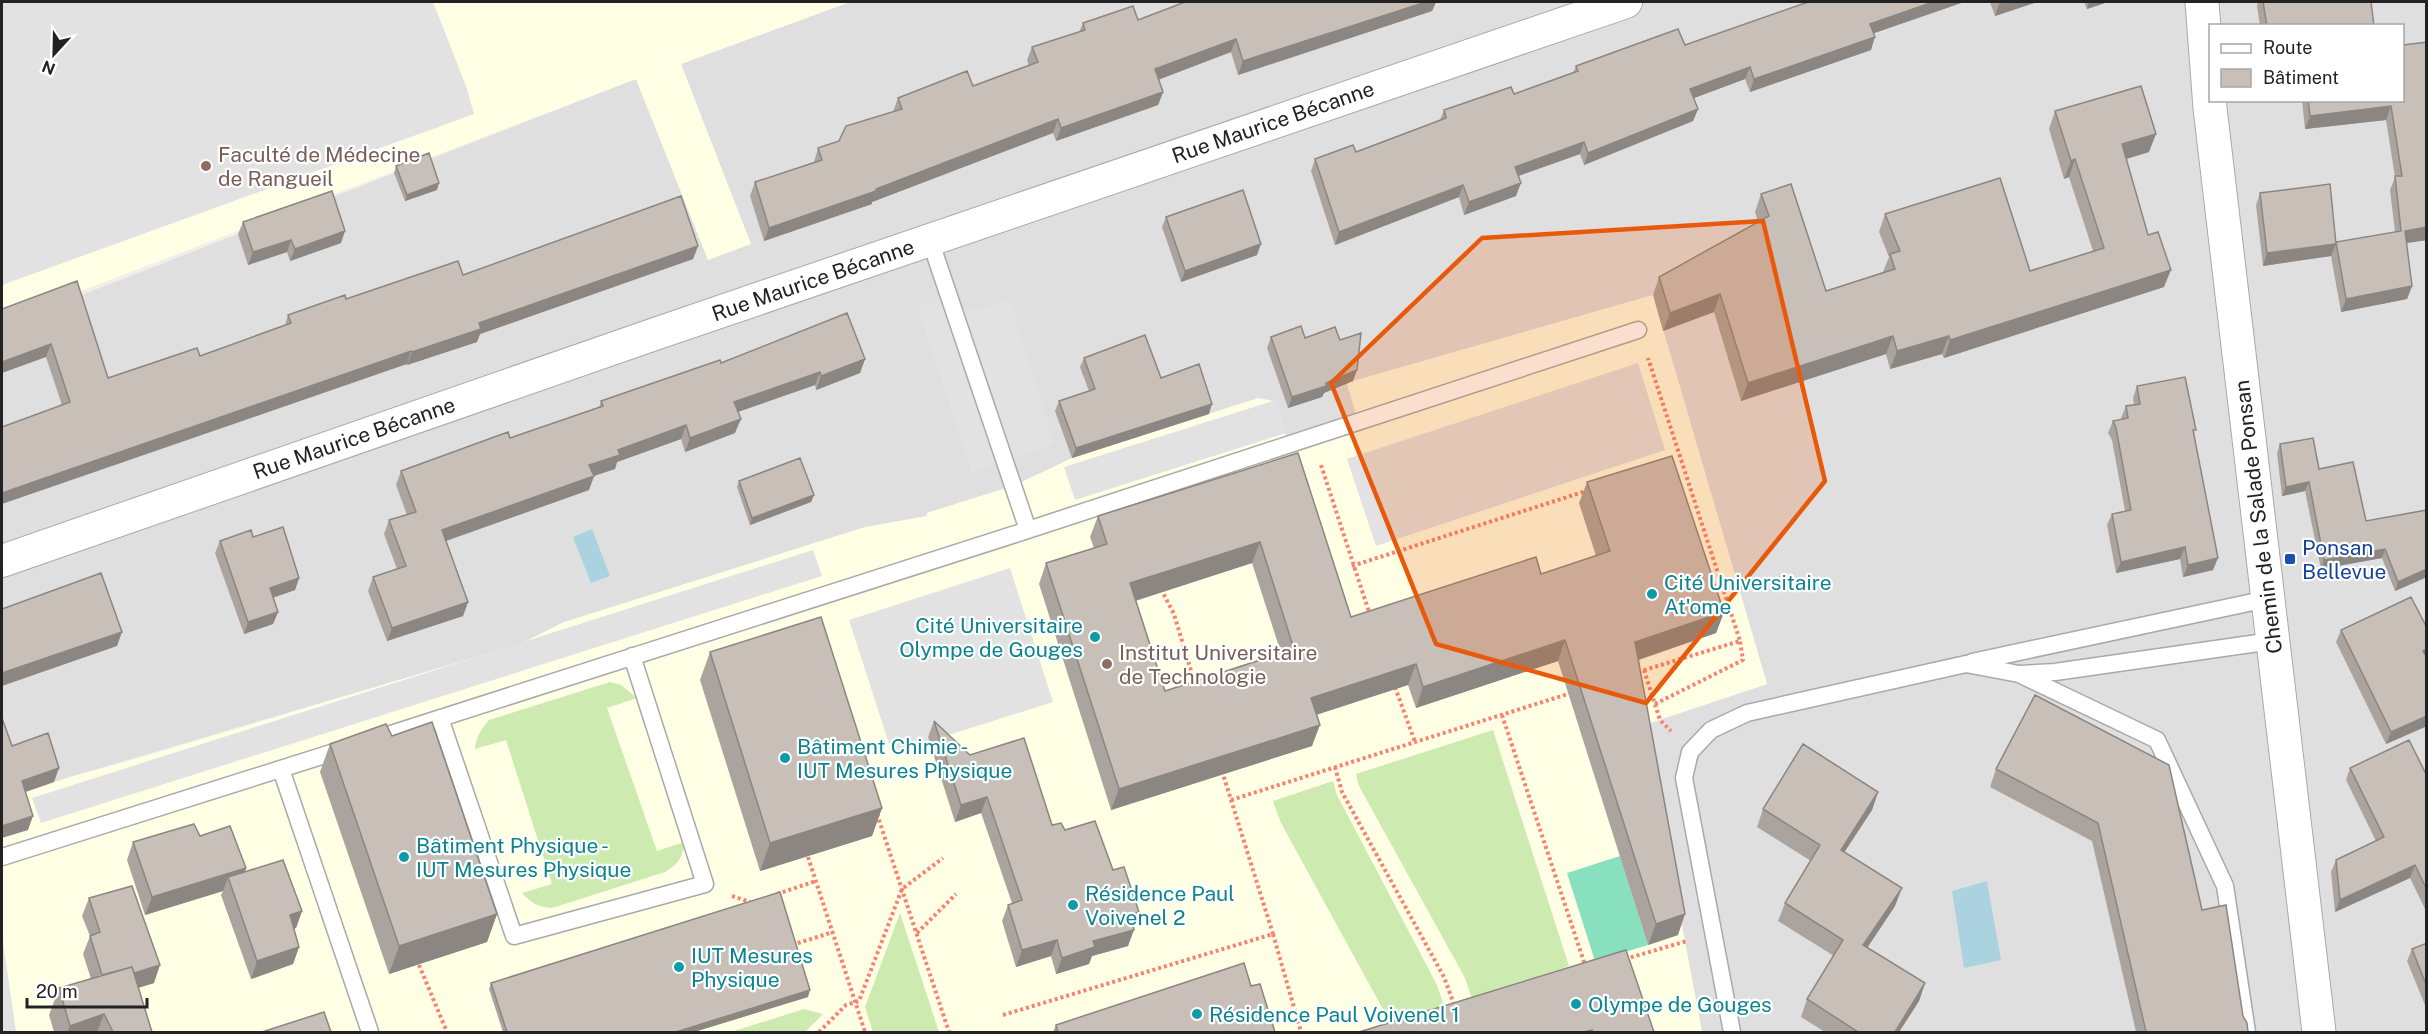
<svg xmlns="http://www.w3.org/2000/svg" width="2428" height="1034" font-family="'Public Sans',sans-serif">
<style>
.residential{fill:#e0dfdf;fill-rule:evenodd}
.education{fill:#ffffe5}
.grass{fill:#cdebb0}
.pitch{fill:#88e0be}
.parking{fill:#e2e2e2}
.water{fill:#aad3df}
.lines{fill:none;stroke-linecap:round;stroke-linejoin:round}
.service-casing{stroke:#a9a9a9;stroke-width:19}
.minor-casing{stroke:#a9a9a9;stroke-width:34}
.tertiary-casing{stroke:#a9a9a9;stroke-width:35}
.path{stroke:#fa8072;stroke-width:4;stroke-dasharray:3 3;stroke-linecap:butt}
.service{stroke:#fff;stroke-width:16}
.minor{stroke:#fff;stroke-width:32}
.tertiary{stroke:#fff;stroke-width:33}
.wall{fill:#aba49e;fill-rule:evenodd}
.shaded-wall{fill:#8b8681}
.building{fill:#c7bfb8;stroke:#8b8681;stroke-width:1.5;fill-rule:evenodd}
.marked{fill:#e8590c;fill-opacity:0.2;stroke:#e8590c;stroke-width:4.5;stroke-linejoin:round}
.education-dot{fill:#8d6e63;stroke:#fff;stroke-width:2}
.transit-dot{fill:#1a4fb4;stroke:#fff;stroke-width:2}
.culture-dot{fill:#0f9aa8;stroke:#fff;stroke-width:2}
.labels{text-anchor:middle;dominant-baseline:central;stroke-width:4.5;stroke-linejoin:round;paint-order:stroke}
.street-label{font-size:21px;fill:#222;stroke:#fff}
.education-label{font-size:21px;fill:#785e54;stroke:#fff;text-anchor:start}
.transit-label{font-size:21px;fill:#164399;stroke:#fff;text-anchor:start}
.culture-label{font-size:21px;fill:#0d838f;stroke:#fff;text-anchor:start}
</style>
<rect width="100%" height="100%" fill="#f2efe9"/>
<path class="residential" d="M850 2H2426V1032H1702L1644 725 1767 684 1653 295 1353 381 1347 384 1356 414 1286 438 1274 401 927 513V515L520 644 70 777 2 800V326L636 79 708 259 750 244 681 64ZM2210 26H2402V100H2210Z"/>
<path class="education" d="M2 2H850L681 64 751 244 708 260 636 79 2 321Z
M1653 295 1767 684 1644 725 1702 1032H2V800L70 777 139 758 520 644 564 622 865 527 927 516V513L1013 486 1072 458 1258 398 1274 401 1286 437 1356 414 1347 384 1353 381Z"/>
<path class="grass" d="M610 682 621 685 637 698 607 708 657 851 684 842C683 858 678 864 665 872L552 908C539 907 531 903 522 893L552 884 506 740 475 749C476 736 481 730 489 720Z
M1493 730 1569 966 1472 999 1465 978 1359 786 1356 774Z
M1333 781 1337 795 1437 985 1444 1006 1391 1024 1281 823 1273 801Z
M900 913 939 1032H873L865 1007Z
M804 1009 823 1014 805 1032H731Z"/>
<path class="pitch" d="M1620 856 1648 945 1595 961 1567 873Z"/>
<path class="parking" d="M2 2H433L466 86 474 114 2 285Z
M1010 300 1054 444 972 472 918 307 935 302 976 310Z
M1638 363 1665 450 1376 546 1347 459Z
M1276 400 1286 433 1075 500 1064 467Z
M813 550 822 576 41 823 32 798Z
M1010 568 1053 702 892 753 849 620Z
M2 934 16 1032H2Z"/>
<path class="water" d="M592 529 610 576 591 583 573 537Z
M1987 881 2001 960 1964 968 1952 891Z"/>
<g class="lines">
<g class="service-casing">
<path id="service" d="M930 240 1028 530
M1972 662 2267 599
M2020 674 2055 672 2272 641
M440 718 514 936 705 884 632 656
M372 740 1028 530 1638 330
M281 769 370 1032
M2 857 347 748
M1732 1032 1684 778 1690 752 1711 730 1747 713 1966 664 2019 674 2157 740 2225 886 2247 1032"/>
</g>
<g class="minor-casing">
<path id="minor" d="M2 561 655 334 1626 2"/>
</g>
<g class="tertiary-casing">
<path id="tertiary" d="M2202 2 2210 108 2319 1032"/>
</g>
<path class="path" d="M1321 465 1370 615
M1352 566 1586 491
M1161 589 1174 614 1195 684
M1644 670 1660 720 1671 731
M1638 672 1740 641 1648 358
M1395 687 1415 742
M1655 704 1743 660 1740 641
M1502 715 1586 968
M1335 767 1342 792 1444 977 1455 1007
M1222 771 1273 934
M1231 800 1571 693
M877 814 949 1032
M808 857 865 1032
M777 894 816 881
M732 896 750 902
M917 933 956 894
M792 945 833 932
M1625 959 1687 941
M419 965 447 1032
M1003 1015 1273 934 1301 1032
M819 1032 846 1005 859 1001 902 889 943 858"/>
<use href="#service" class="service"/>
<use href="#minor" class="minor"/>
<use href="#tertiary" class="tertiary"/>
</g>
<path class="wall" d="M1185 2H1436L1432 11 1238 75 1231 52 1159 79 1163 92 1158 105 1056 141 1053 133 872 202V204L764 241 750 196 755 182 814 162 818 148 839 141 893 112 898 98 973 86 1029 66 1027 60 1032 47 1079 32 1083 23 1138 20Z
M1964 2 1874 33 1871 50 1750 92 1745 79 1694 98 1698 109 1693 121 1584 165 1580 154 1518 176 1516 196 1464 215 1459 197 1335 245 1311 171 1315 159 1356 152 1440 120 1444 110 1514 94 1573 73 1576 66 1685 45Z
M1990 2H2037L1995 16Z
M2084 2H2108L2087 9Z
M2258 2H2371L2374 26H2260L2257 6Z
M2427 42V240L2406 243 2412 286 2407 299 2341 312 2331 256 2263 266 2256 205 2260 193 2336 244 2395 232 2390 190 2395 177 2386 120 2305 129 2302 100H2403Z
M2055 111 2149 152 2126 159 2148 235 2164 287 1944 358 1942 354 1890 369 1886 354 1741 401 1714 312 1663 331 1653 295 1659 277 1758 222 1755 212 1761 194 1826 291 1883 272 1889 257 1879 232 1885 214 2030 271 2093 251 2069 177 2064 179 2049 129Z
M396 166 437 190 405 201 394 173Z
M1166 217 1257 255 1181 282 1162 227Z
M243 222 341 243 290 261 287 252 248 265 238 234Z
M698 246 693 259 480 334 477 342 407 365V364L62 405 46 357 2 309 108 378 200 356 285 325 288 315 346 299 463 275Z
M1271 337 1305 338 1353 381 1324 393 1322 397 1288 408 1267 348Z
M1084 358 1161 378 1209 414 1072 458 1055 411 1059 401 1089 391 1080 367Z
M865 359 860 373 816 390 815 385 738 412 735 433 685 452 681 439 617 462 615 469 594 476 589 490 446 541 468 602 463 616 387 641 368 591 373 577 397 569 384 534 389 520 407 515 396 485 401 471 510 438 599 408 601 401 721 363Z
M2137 386 2194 434 2213 570 2183 577 2180 559 2116 573 2107 525 2112 514 2125 511 2112 440 2108 433 2113 421 2122 419 2121 418 2126 406 2134 405 2133 398Z
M2280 444 2319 469 2366 521 2427 510V577L2395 591 2382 558 2321 569 2305 491 2282 496 2277 453Z
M1298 453 1351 617 1541 574 1596 556 1579 503 1587 482 1724 612 1716 633 1639 660 1678 935 1648 945 1558 661 1416 708 1408 685 1316 715 1312 746 1111 810 1039 584 1046 563 1094 548 1090 537 1098 516ZM1252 563 1281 653 1165 691 1136 600Z
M739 481 814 495 811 502 750 525 737 487Z
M253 537 299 578 295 590 273 598 278 612 273 624 244 634 215 553 220 541Z
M2427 628V726L2386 744 2336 642 2341 630Z
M710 652 882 808 872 836 760 871 700 680Z
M2035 695 2202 910 2243 1016 2248 1032H2136L2092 841 1990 787 1996 769Z
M934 721 970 755 1052 825 1065 830 1133 927 1128 946 1092 956 1089 964 1056 974 1051 956 1016 967 1002 921 1008 905 1012 903 981 813 955 822 928 737Z
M330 744 497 914 487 942 389 974 320 772Z
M2350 768 2427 776V908L2425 909 2410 878 2335 912 2331 872 2336 860 2376 841 2346 780Z
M1878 792 1872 810 1844 852 1895 906 1867 948 1925 983 1919 1001 1899 1032H1825L1801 1017 1807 999 1834 956 1778 921 1785 903 1811 861 1757 827 1763 809Z
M200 836 246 868 245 872 302 911 296 928 294 929 299 947 293 964 251 979 221 895 223 891 145 915 127 860 133 842Z
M89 898 154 983 138 988 152 1032H54L49 1015 59 988 91 979 83 954 90 936 82 916Z
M2427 943V1010L2407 961 2412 949Z
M491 983 808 997 694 1032H503L489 989Z
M1251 986 1275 1032H1053L1056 1025Z"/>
<path class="shaded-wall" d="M1426 2H1436L1432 11 1238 75 1243 61Z
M1933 2H1964L1866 36 1870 24Z
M2006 2H2037L1995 16 1999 4Z
M2089 2H2108L2087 9Z
M1875 37 1871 50 1750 92 1754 79Z
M1236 39 1231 52 1150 83 1155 69Z
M1750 67 1745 79 1686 101 1690 89Z
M1163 92 1158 105 1056 141 1061 128Z
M2391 106 2386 120 2305 129 2310 116Z
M1698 109 1693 121 1584 165 1588 153Z
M1058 119 1053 133 872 202V204L764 241 769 228 876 189Z
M2156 134 2149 152 2116 162 2122 144Z
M1584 142 1580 154 1510 179 1515 167Z
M2075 159 2069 177 2064 179 2071 161Z
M439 183 437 190 405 201 407 195Z
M1521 183 1516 196 1464 215 1469 202Z
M1463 185 1459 197 1335 245 1339 232Z
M2427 227V240L2400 244 2405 231Z
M345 231 341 243 290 261 295 249Z
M291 240 287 252 248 265 253 252Z
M1261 244 1257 255 1181 282 1185 271Z
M2336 244 2331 256 2263 266 2267 253Z
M698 246 693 259 480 334 477 342 407 365 412 352 479 323Z
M2171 270 2164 287 1944 358 1950 340Z
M2412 286 2407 299 2341 312 2346 299Z
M1720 294 1714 312 1663 331 1670 313Z
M1893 336 1886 354 1741 401 1748 383Z
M1949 336 1942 354 1890 369 1897 351Z
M51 344 46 357 2 373V362Z
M411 351 407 364 2 504V493Z
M865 359 860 373 816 390 821 376Z
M1357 370 1353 381 1324 393 1322 397 1288 408 1292 397Z
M820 372 815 385 729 415 734 402Z
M1212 404 1209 414 1072 458 1076 448Z
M741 419 735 433 685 452 690 438Z
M686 425 681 439 617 462 615 469 584 479 589 465 618 450Z
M594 476 589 490 437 544 442 530Z
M2309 482 2305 491 2282 496 2286 487Z
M814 495 811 502 750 525 752 518Z
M1260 542 1252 563 1123 605 1130 583Z
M2185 547 2180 559 2116 573 2121 562Z
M2385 549 2382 558 2321 569 2324 560Z
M2218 558 2213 570 2183 577 2188 565Z
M2427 569V577L2395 591 2398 582Z
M299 578 295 590 265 600 270 588Z
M468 602 463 616 387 641 392 628Z
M278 612 273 624 244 634 248 622Z
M1724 612 1716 633 1628 663 1635 642Z
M122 632 117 646 2 686V673Z
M1565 640 1558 661 1416 708 1423 687Z
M2427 649V659L2423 651Z
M1416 664 1408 685 1303 719 1311 698Z
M2427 716V726L2386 744 2391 732Z
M1320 725 1312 746 1111 810 1119 789Z
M59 768 54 782 17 795 22 781Z
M1878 792 1872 810 1834 868 1841 850Z
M987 797 981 813 955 822 961 805Z
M882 808 872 836 760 871 770 843Z
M33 816 28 830 2 838V826Z
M2415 865 2410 878 2335 912 2340 900Z
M246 868 240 886 228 877 223 891 145 915 152 897Z
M1902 888 1895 906 1857 963 1863 945Z
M302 911 296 928 283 932 290 915Z
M1139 912 1133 928 1131 914Z
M497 914 487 942 389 974 399 946Z
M1685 914 1678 935 1648 945 1656 924Z
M1134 930 1128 946 1092 956 1089 964 1056 974 1062 958 1093 941Z
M1057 940 1051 956 1016 967 1022 950Z
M299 947 293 964 251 979 257 961Z
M160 965 154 983 98 1000 104 983Z
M1925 983 1919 1001 1899 1032H1895Z
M810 990 808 997 694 1032H676Z
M104 1014 97 1032H67L70 1026Z"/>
<path class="building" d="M1185 2H1426L1243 61 1236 39 1155 69 1163 92 1061 128 1058 119 876 189V191L769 228 755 182 822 160 818 148 839 141 846 126 902 109 898 98 967 71 973 86 1038 62 1032 47 1085 30 1083 23 1133 6 1138 20Z
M1808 2H1933L1870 24 1875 37 1754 79 1750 67 1690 89 1698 109 1588 153 1584 142 1515 167 1521 183 1469 202 1463 185 1339 232 1315 159 1353 145 1356 152 1446 118 1444 110 1511 87 1514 94 1578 71 1576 66 1678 29 1685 45Z
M2263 2H2371L2374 26H2267Z
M2427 42V227L2405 231 2412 286 2346 299 2336 242 2401 231 2395 176H2402L2391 106 2310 116 2308 100H2403V45Z
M2141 86 2156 134 2122 144 2148 235 2158 232 2171 270 1950 340 1949 336 1897 351 1893 336 1748 383 1720 294 1670 313 1659 277 1769 216 1761 194 1791 184 1826 291 1895 269 1890 254 1900 251 1885 214 2000 178 2030 271 2104 248 2075 159 2071 161 2055 111Z
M429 153 439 183 407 195 396 166Z
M2330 184 2336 244 2267 253 2260 193Z
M1243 190 1261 244 1185 271 1166 217Z
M332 191 345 231 295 249 291 240 253 252 243 222Z
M681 196 698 246 479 323 481 329 412 352 411 351 2 493V427L70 402 51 344 2 362V309L77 281 108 378 197 348 200 356 291 323 288 315 345 295 346 299 458 261 463 275Z
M847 313 865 359 821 376 820 372 734 402 741 419 690 438 686 425 618 450 620 455 589 465 594 476 442 530 468 602 392 628 373 577 406 566 389 520 416 512 401 471 508 432 510 438 603 406 601 401 720 360 721 363Z
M1301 326 1305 338 1335 327 1340 340 1361 333 1357 370 1326 383V386L1292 397 1271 337Z
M1145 335 1161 378 1199 364 1212 404 1076 448 1059 401 1095 389 1084 358Z
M2185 377 2196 430H2193L2218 558 2188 565 2185 547 2121 562 2112 514 2131 510 2116 428 2113 421 2128 418 2126 406 2140 404 2137 386Z
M2313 438 2319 469 2353 462 2366 521 2427 510V569L2398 582 2385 549 2324 560 2309 482 2286 487 2280 444Z
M1298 453 1351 617 1536 557 1541 574 1610 551 1587 482 1672 456 1724 612 1635 642 1685 914 1656 924 1565 640 1423 687 1416 664 1311 698 1320 725 1119 789 1046 563 1107 544 1098 516ZM1260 542 1294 649 1165 691 1130 583Z
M800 458 814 495 752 518 739 481Z
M283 527 299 578 270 588 278 612 248 622 220 541 251 530 253 537Z
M101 573 122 632 2 673V609Z
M2411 597 2427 628V649L2423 651 2427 658V716L2391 732 2341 630Z
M821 617 882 808 770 843 710 652Z
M2035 695 2169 765 2202 910 2226 905 2243 1016 2247 1023 2248 1032H2146L2098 823 1996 769Z
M2 718 12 746 48 733 59 768 22 781 33 816 2 826Z
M934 721 970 755 1024 738 1052 825 1061 823 1065 830 1095 821 1113 870 1124 867 1139 912 1131 914 1134 930 1093 941 1095 947 1062 958 1057 940 1022 950 1008 905 1022 900 987 797 961 805Z
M432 722 497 914 399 946 330 744 386 724 392 736Z
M2409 740 2427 776V890L2415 865 2340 900 2336 860 2384 837 2350 768Z
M1803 744 1878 792 1841 850 1902 888 1863 945 1925 983 1895 1032H1858L1807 999 1843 940 1785 903 1820 845 1763 809Z
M194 824 200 836 230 826 246 868 152 897 133 842Z
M283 860 302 911 290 915 299 947 257 961 228 877Z
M132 886 160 965 134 973 132 967 102 975 90 936 100 932 89 898Z
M780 892 810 990 676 1032H507L491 983Z
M2427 943V987L2412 949Z
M1626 950 1654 1032H1592V1030L1584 1032H1359Z
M1244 963 1251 986 1260 984 1275 1032H1058L1056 1025Z
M132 967 152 1032H113L104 1014 70 1026 59 988Z
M324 1012 331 1032H262Z"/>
<path class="marked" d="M1763 221 1825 481 1646 703 1436 644 1331 383 1482 238Z"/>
<g class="education-dot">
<circle cx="206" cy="166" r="6"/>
<circle cx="1107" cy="664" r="6"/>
</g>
<rect class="transit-dot" x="2284" y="553" width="12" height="12" rx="3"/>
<g class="culture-dot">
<circle cx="1652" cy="594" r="6"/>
<circle cx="1095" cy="637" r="6"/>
<circle cx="785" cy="758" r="6"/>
<circle cx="404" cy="857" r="6"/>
<circle cx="1073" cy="905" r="6"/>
<circle cx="679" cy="967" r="6"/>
<circle cx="1576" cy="1004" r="6"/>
<circle cx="1197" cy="1014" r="6"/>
</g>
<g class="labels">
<g class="street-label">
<text transform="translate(1273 122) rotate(-19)">Rue Maurice Bécanne</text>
<text transform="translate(813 280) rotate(-19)">Rue Maurice Bécanne</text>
<text transform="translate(354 438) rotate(-19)">Rue Maurice Bécanne</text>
<text transform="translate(2258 517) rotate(-97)">Chemin de la Salade Ponsan</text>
</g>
<g class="education-label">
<text x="218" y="154">Faculté de Médecine<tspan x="218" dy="24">de Rangueil</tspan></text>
<text x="1119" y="652">Institut Universitaire<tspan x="1119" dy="24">de Technologie</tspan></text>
</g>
<g class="transit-label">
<text x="2302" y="547">Ponsan<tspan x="2302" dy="24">Bellevue</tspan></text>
</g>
<g class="culture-label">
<text x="1664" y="582">Cité Universitaire<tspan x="1664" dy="24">At'ome</tspan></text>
<text x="1083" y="625" text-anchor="end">Cité Universitaire<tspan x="1083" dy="24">Olympe de Gouges</tspan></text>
<text x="797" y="746">Bâtiment Chimie -<tspan x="797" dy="24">IUT Mesures Physique</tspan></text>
<text x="416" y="845">Bâtiment Physique -<tspan x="416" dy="24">IUT Mesures Physique</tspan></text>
<text x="1085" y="893">Résidence Paul<tspan x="1085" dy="24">Voivenel 2</tspan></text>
<text x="691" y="955">IUT Mesures<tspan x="691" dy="24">Physique</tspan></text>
<text x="1588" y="1004">Olympe de Gouges</text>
<text x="1209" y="1014">Résidence Paul Voivenel 1</text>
</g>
</g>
<rect width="2428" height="1034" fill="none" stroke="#222222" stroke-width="6"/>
<rect x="2209" y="24" width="195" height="78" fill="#ffffff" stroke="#a7a7a7" stroke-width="1.5"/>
<rect x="2221" y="44" width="30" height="9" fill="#ffffff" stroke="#a7a7a7" stroke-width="1.5"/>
<text x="2263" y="54" font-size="18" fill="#222222">Route</text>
<rect x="2221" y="69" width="30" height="18" fill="#c7bfb8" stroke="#a7a7a7" stroke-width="1.5"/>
<text x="2263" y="84" font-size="18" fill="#222222">Bâtiment</text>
<g transform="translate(54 54) rotate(202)" stroke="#ffffff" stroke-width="4.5" paint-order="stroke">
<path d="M0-4.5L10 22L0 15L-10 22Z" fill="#222222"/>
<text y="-9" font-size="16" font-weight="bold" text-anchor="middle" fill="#222222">N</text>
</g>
<path d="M27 998v9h120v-9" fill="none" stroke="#222222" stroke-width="3"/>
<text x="36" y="998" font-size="18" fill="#222222" stroke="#ffffff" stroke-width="4.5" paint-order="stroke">20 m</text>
</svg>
